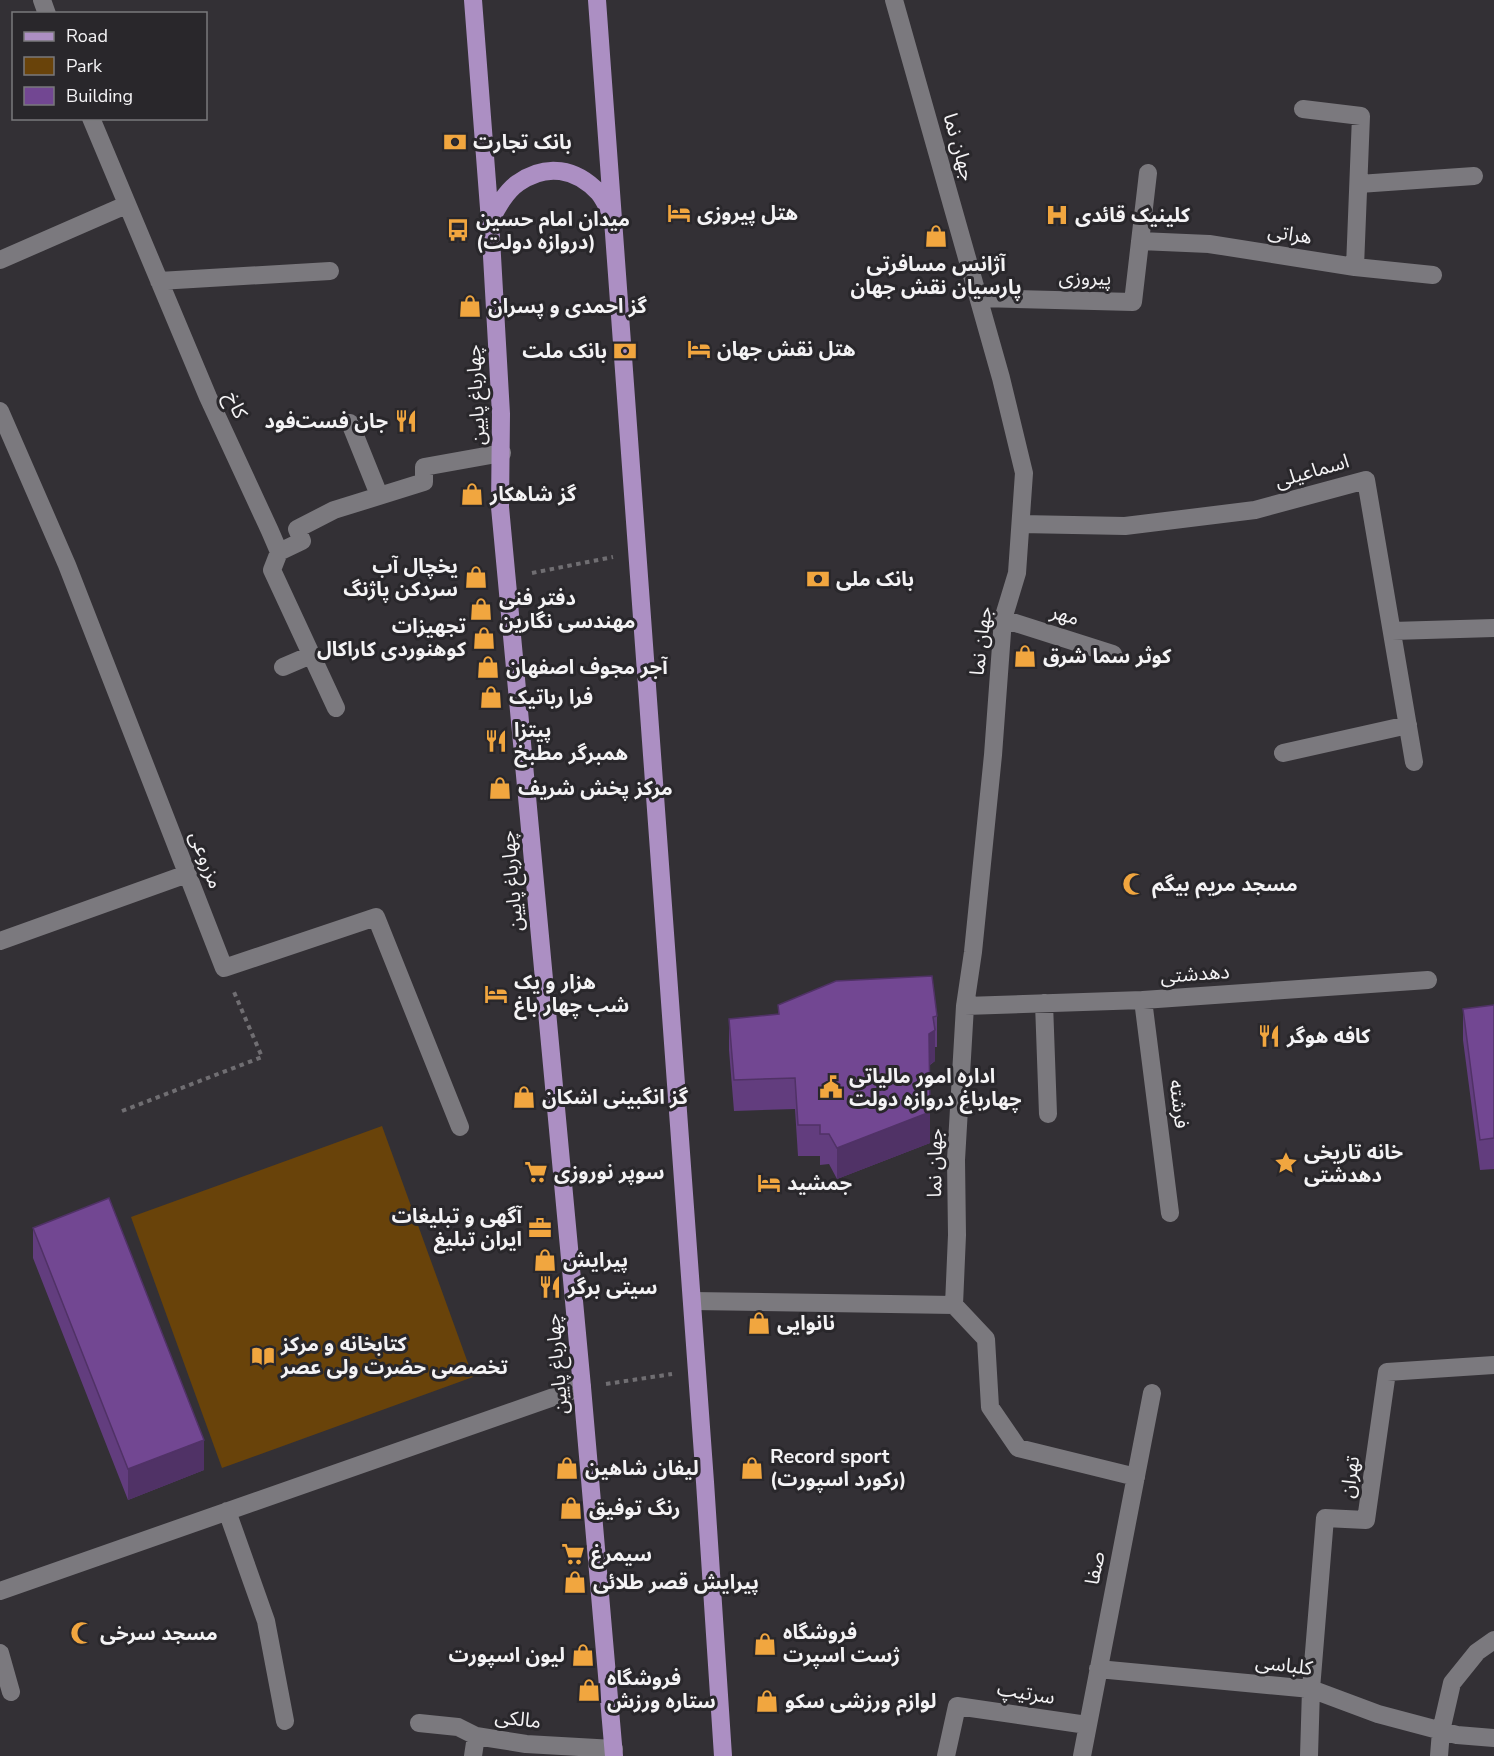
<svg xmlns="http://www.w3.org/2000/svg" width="1494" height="1756" font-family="'Nunito Sans','Noto Sans Arabic',sans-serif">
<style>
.green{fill:#69430a}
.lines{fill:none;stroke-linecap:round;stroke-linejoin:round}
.path{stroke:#706e72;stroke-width:4;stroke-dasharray:4.5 4.5;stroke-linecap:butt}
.street{stroke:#7b797e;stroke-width:18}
.primary{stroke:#ac8fc3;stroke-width:18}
.wall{fill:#623d7e}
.shaded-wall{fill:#503266}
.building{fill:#724792;stroke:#503266;stroke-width:1.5}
.labels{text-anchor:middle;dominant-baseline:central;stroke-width:6;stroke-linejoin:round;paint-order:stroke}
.poi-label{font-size:20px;font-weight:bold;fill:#f4f3f5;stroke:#29272b;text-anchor:start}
.street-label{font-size:20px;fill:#f4f3f5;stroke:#29272b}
</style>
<rect width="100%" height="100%" fill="#333035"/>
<path class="green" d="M382 1126 473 1377 222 1468 131 1217Z"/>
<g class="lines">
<path class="path" d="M532 573 613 557
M122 1111 262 1057 234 992
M606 1384 672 1374"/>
<path class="street" d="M42 0 47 14
M894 0 1001 378 1024 473 1017 573 1003 619 993 755 973 952 965 1006 956 1160 957 1235 954 1305
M1303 109 1361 116 1355 267
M91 118 208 397 270 531 279 552 272 570 336 708
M1359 184 1474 176
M1140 241 1209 244 1355 267 1433 275
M0 260 126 205
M159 281 330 271
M979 298 1133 302 1148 173
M0 411 67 565 224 968 376 917 460 1127
M350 423 379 495
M1021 524 1125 526 1255 510 1366 480 1414 762
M279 552 302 541 297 529 334 510 424 482V467L502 453
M1003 619 1113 654
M1392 631 1494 628
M283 667 311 655
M1283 753 1408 725
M0 941 187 874
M1143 1000 1170 1213
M1044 1003 1048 1114
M965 1006 1143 1000 1428 980
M692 1301 954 1305
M954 1305 986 1339 990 1407 1018 1448 1136 1477
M227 1511 266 1621 285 1721
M0 1591 582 1387
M0 1653 11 1692
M1098 1669 1311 1689 1378 1714 1457 1735 1494 1738
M419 1723 458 1727 476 1736 526 1744 614 1749
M473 1756 476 1736
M946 1756 957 1706 1087 1725
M1082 1756 1152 1393
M1309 1756 1311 1689 1325 1518 1366 1520 1387 1372 1494 1365
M1439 1756 1441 1731 1452 1683 1477 1652 1494 1640"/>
<path class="primary" d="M473 0 490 221 501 414 500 507 582 1387 614 1756
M597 0 705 1482 723 1756
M490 221C497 208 506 191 518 183 546 163 576 168 599 193 604 199 607 207 611 213"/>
</g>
<path class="wall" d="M778 1005 937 1016V1047H935V1061L930 1065V1143L837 1179 829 1164 820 1165V1156H798L795 1109 734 1111 729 1050V1019L778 1014Z
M1494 1005V1169L1480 1170 1463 1040V1009Z
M33 1228 204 1470 128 1500 33 1258Z"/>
<path class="shaded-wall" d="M935 1030V1061L929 1065V1034Z
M930 1112V1143L837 1179V1148Z
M204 1440V1470L128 1500V1469Z"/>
<path class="building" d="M932 976 937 1016 933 1017 935 1030 929 1034 930 1112 837 1148 829 1134H820V1125H798L795 1078 734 1080 729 1019 779 1014 778 1005 836 981Z
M1494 1005V1138L1480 1140 1463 1009Z
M109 1198 204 1440 128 1469 33 1228Z"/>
<defs>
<g id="bank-bare" transform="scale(1.8)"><path d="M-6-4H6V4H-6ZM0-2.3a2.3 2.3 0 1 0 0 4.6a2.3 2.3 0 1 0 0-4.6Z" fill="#f1a63f" stroke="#29272b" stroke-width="2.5" paint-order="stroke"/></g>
<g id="hotel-bare" transform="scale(1.8)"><path d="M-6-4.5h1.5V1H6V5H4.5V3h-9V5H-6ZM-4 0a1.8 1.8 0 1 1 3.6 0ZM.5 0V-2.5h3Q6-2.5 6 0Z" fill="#f1a63f" stroke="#29272b" stroke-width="2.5" paint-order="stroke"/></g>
<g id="hospital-bare" transform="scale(1.8)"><path d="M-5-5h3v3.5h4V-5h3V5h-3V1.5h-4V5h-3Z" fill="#f1a63f" stroke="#29272b" stroke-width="2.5" paint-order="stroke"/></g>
<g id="bus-bare" transform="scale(1.8)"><path d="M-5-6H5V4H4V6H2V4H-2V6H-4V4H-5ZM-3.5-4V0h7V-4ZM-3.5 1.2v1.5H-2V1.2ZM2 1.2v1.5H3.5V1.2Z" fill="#f1a63f" stroke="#29272b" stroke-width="2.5" paint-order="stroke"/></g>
<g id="shop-bare" transform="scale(1.8)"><path d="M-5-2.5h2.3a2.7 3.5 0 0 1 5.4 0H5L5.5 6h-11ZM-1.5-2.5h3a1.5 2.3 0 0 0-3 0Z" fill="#f1a63f" stroke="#29272b" stroke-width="2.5" paint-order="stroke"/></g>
<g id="restaurant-bare" transform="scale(1.8)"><path d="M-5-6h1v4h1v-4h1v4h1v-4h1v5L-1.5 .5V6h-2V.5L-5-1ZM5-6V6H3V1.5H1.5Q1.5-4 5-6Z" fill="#f1a63f" stroke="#29272b" stroke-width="2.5" paint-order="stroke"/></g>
<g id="mosque-bare" transform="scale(1.8)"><path d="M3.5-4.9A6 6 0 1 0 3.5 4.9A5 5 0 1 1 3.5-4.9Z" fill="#f1a63f" stroke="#29272b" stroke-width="2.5" paint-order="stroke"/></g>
<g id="civic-bare" transform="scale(1.8)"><path d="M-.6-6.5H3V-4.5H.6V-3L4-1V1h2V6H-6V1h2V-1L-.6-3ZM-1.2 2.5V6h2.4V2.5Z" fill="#f1a63f" stroke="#29272b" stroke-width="2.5" paint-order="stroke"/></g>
<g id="sight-bare" transform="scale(1.8)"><path d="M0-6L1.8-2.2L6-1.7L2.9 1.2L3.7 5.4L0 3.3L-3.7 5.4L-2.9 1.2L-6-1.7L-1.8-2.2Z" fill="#f1a63f" stroke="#29272b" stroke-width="2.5" paint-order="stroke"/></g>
<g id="supermarket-bare" transform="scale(1.8)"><path d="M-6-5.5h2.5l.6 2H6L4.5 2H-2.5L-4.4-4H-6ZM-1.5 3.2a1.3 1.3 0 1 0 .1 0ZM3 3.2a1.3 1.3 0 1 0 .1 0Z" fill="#f1a63f" stroke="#29272b" stroke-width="2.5" paint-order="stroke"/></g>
<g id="office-bare" transform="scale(1.8)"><path d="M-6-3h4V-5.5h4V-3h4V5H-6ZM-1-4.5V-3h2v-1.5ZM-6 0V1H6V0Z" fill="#f1a63f" stroke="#29272b" stroke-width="2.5" paint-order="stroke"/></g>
<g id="library-bare" transform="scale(1.8)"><path d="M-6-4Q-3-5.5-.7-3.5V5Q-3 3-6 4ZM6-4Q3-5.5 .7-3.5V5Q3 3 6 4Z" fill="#f1a63f" stroke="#29272b" stroke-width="2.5" paint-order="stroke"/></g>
</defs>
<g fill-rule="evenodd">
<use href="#bank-bare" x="455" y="142"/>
<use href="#hotel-bare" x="679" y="213"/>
<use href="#hospital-bare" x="1057" y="215"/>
<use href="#bus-bare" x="458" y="230"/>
<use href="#shop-bare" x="936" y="236"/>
<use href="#shop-bare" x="470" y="306"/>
<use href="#hotel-bare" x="699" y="349"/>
<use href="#bank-bare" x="625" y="351"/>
<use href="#restaurant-bare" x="406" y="421"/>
<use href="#shop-bare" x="472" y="494"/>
<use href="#shop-bare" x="476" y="577"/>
<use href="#bank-bare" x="818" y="579"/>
<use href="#shop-bare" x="481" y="609"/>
<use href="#shop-bare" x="484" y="638"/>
<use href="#shop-bare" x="1025" y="656"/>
<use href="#shop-bare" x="488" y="667"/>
<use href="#shop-bare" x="491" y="697"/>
<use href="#restaurant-bare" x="496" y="741"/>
<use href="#shop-bare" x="500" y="788"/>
<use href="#mosque-bare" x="1134" y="884"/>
<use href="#hotel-bare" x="496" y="994"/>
<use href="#restaurant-bare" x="1269" y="1036"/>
<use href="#civic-bare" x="831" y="1087"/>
<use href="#shop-bare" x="524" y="1097"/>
<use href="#sight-bare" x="1286" y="1163"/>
<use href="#supermarket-bare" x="536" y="1172"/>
<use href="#hotel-bare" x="769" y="1183"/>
<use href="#office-bare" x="540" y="1228"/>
<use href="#shop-bare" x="545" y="1260"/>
<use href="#restaurant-bare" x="550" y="1287"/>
<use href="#shop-bare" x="759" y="1323"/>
<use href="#library-bare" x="263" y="1356"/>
<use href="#shop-bare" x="567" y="1468"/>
<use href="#shop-bare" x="752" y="1468"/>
<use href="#shop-bare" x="571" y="1508"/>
<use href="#supermarket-bare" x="573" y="1554"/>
<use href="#shop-bare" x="575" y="1582"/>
<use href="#mosque-bare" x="82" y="1633"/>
<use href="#shop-bare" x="765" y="1644"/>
<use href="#shop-bare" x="583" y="1655"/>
<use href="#shop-bare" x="589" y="1690"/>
<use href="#shop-bare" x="767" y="1701"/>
</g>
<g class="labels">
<g class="poi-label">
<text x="473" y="142">بانک تجارت</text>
<text x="697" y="213">هتل پیروزی</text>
<text x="1075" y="215">کلینیک قائدی</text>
<text x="476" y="219">میدان امام حسین<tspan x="476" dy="23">(دروازه دولت)</tspan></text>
<text x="936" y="264" text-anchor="middle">آژانس مسافرتی<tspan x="936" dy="23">پارسیان نقش جهان</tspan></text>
<text x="488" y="306">گز احمدی و پسران</text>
<text x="717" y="349">هتل نقش جهان</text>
<text x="607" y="351" text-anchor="end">بانک ملت</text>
<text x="388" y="421" text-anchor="end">جان فست‌فود</text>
<text x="490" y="494">گز شاهکار</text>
<text x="458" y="566" text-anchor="end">یخچال آب<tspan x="458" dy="23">سردکن پاژنگ</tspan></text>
<text x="836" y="579">بانک ملی</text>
<text x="499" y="598">دفتر فنی<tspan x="499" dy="23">مهندسی نگارین</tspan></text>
<text x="466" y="626" text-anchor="end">تجهیزات<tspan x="466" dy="23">کوهنوردی کاراکال</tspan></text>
<text x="1043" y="656">کوثر سما شرق</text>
<text x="506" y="667">آجر مجوف اصفهان</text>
<text x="509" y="697">فرا رباتیک</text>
<text x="514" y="730">پیتزا<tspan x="514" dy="23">همبرگر مطبخ</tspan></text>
<text x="518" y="788">مرکز پخش شریف</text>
<text x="1152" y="884">مسجد مریم بیگم</text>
<text x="514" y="982">هزار و یک<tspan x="514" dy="23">شب چهار باغ</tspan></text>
<text x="1287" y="1036">کافه هوگر</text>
<text x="849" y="1076">اداره امور مالیاتی<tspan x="849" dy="23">چهارباغ دروازه دولت</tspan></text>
<text x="542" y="1097">گز انگبینی اشکان</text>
<text x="1304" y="1152">خانه تاریخی<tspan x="1304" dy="23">دهدشتی</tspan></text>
<text x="554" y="1172">سوپر نوروزی</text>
<text x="787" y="1183">جمشيد</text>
<text x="522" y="1216" text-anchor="end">آگهی و تبلیغات<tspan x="522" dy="23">ایران تبلیغ</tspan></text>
<text x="563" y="1260">پیرایش</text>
<text x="568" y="1287">سیتی برگر</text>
<text x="777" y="1323">نانوایی</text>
<text x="281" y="1344">کتابخانه و مرکز<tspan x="281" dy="23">تخصصی حضرت ولی عصر</tspan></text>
<text x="770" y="1456">Record sport<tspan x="770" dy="23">(رکورد اسپورت)</tspan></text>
<text x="585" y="1468">لیفان شاهین</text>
<text x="589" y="1508">رنگ توفیق</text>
<text x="591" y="1554">سیمرغ</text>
<text x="593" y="1582">پیرایش قصر طلائی</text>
<text x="783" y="1632">فروشگاه<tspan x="783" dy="23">ژست اسپرت</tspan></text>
<text x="100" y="1633">مسجد سرخی</text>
<text x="565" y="1655" text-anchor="end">لیون اسپورت</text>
<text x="607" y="1678">فروشگاه<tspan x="607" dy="23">ستاره ورزش</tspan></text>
<text x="785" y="1701">لوازم ورزشی سکو</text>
</g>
<g class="street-label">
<text transform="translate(959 147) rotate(74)">جهان نما</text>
<text transform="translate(1290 234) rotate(9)">هراتی</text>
<text transform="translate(1085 278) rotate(1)">پیروزی</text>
<text transform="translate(476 395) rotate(-93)">چهارباغ پایین</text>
<text transform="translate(236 405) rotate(65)">کاخ</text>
<text transform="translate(1312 471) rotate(-16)">اسماعیلی</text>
<text transform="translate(1065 615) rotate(17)">مهر</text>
<text transform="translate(981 641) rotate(-83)">جهان نما</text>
<text transform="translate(206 860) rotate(69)">مزروعی</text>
<text transform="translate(512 881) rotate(-95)">چهارباغ پایین</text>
<text transform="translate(1195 974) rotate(-4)">دهدشتی</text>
<text transform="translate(1179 1104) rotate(83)">فرشته</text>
<text transform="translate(935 1163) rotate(-89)">جهان نما</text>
<text transform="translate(557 1364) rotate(-95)">چهارباغ پایین</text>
<text transform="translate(1350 1477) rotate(-82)">تهران</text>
<text transform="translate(1095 1568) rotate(-79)">صفا</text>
<text transform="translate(1284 1665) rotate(7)">کلباسی</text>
<text transform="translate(1026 1693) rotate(9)">سرتیپ</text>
<text transform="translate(518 1719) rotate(7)">مالکی</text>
</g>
</g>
<rect x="12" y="12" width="195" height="108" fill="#29272b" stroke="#7a797c" stroke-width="1.5"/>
<rect x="24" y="32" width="30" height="9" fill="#ac8fc3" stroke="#7a797c" stroke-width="1.5"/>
<text x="66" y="42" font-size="18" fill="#f4f3f5">Road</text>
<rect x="24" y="57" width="30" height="18" fill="#69430a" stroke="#7a797c" stroke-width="1.5"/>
<text x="66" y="72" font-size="18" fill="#f4f3f5">Park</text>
<rect x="24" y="87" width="30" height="18" fill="#724792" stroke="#7a797c" stroke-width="1.5"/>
<text x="66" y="102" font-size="18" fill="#f4f3f5">Building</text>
</svg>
